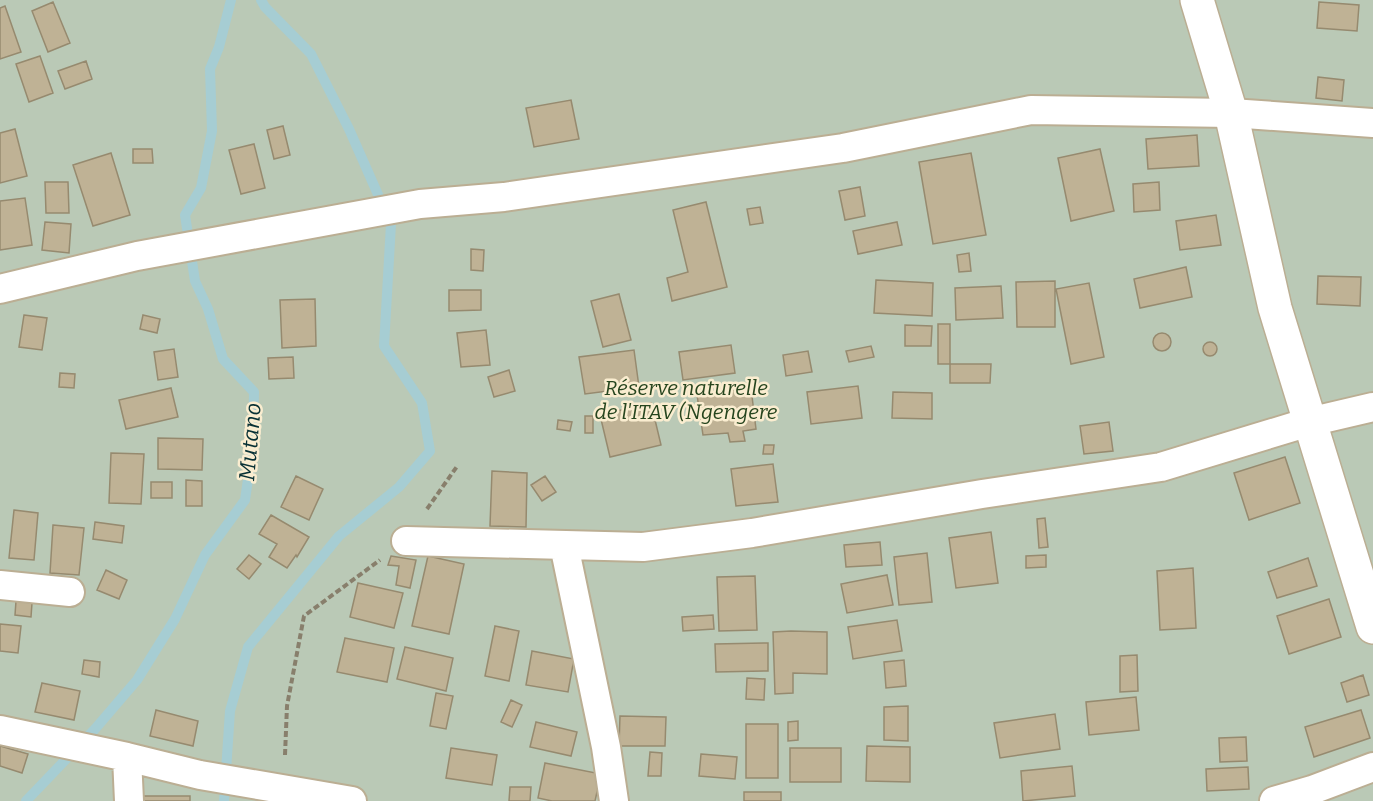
<svg xmlns="http://www.w3.org/2000/svg" width="1373" height="801" font-family="Bitter,serif">
<style>
.green{fill:#bac9b6}
.lines{fill:none;stroke-linecap:round;stroke-linejoin:round}
.stream{stroke:#a6cdd3;stroke-width:10}
.building{fill:#bfb295;stroke:#968a6f;stroke-width:1.5}
.minor-casing{stroke:#bbae93;stroke-width:32}
.tertiary-casing{stroke:#bbae93;stroke-width:36}
.path{stroke:#887f6c;stroke-width:4;stroke-dasharray:6 3;stroke-linecap:butt}
.minor{stroke:#fff;stroke-width:28}
.tertiary{stroke:#fff;stroke-width:33}
.labels{text-anchor:middle;dominant-baseline:central;stroke-width:5;stroke-linejoin:round;paint-order:stroke}
.park-label{font-size:21px;font-style:italic;fill:#26451e;stroke:#faedd0}
.water-label{font-size:22px;font-style:italic;fill:#073034;stroke:#faedd0}
</style>
<rect width="100%" height="100%" fill="#ede0c3"/>
<path class="green" d="M0 0H1373V801H0Z"/>
<g class="lines">
<path class="stream" d="M26 801 95 729 137 680 175 619 205 555 245 500 253 444 254 392 223 359 208 309 195 281 185 215 201 188 212 131 210 69 219 47 231 0
M224 801 230 711 248 647 339 536 399 487 430 451 422 403 384 346 391 224 349 129 311 54 265 7 261 0"/>
</g>
<path class="building" d="M53 2 70 43 48 52 32 11Z
M1319 2 1359 5 1357 31 1317 28Z
M5 6 21 52 0 59V8Z
M40 56 53 93 29 102 16 64Z
M86 61 92 79 65 89 58 71Z
M1318 77 1344 80 1342 101 1316 98Z
M571 100 579 139 534 147 526 108Z
M283 126 290 155 274 159 267 130Z
M15 129 27 176 0 183V133Z
M1197 135 1199 166 1148 169 1146 139Z
M254 144 265 188 241 194 229 150Z
M133 149H152L153 163H133Z
M1100 149 1114 211 1071 221 1058 158Z
M111 153 130 215 93 226 73 165Z
M971 153 986 235 933 244 919 162Z
M45 182H68L69 213H46Z
M1159 182 1160 210 1134 212 1133 184Z
M860 187 865 216 845 220 839 191Z
M25 198 32 245 0 250V201Z
M706 202 727 287 672 301 667 278 688 272 673 210Z
M760 207 763 223 750 225 747 209Z
M1216 215 1221 245 1180 250 1176 221Z
M45 222 71 224 69 253 42 250Z
M897 222 902 245 858 254 853 231Z
M471 249 484 250 483 271 471 270Z
M969 253 971 271 959 272 957 255Z
M1186 267 1192 297 1140 308 1134 279Z
M1318 276 1361 277 1360 306 1317 304Z
M876 280 933 283 932 316 874 313Z
M1055 281V327H1017L1016 282Z
M1089 283 1104 357 1071 364 1056 289Z
M1001 286 1003 318 956 320 955 288Z
M449 290H481V310L449 311Z
M619 294 631 340 603 347 591 301Z
M315 299 316 346 282 348 280 300Z
M24 315 47 318 42 350 19 347Z
M143 315 160 319 157 333 140 329Z
M938 324H950V364H938Z
M905 325 932 326 931 346H905Z
M486 330 490 365 461 367 457 333Z
M1153 342a9 9 0 1 1 18 0a9 9 0 1 1-18 0Z
M1203 349a7 7 0 1 1 14 0a7 7 0 1 1-14 0Z
M731 345 735 373 683 380 679 352Z
M871 346 874 357 849 362 846 351Z
M174 349 178 377 158 380 154 352Z
M634 350 639 387 585 394 579 357Z
M808 351 812 372 786 376 783 355Z
M293 357 294 378 269 379 268 358Z
M950 364H991L990 383H950Z
M509 370 515 391 494 397 488 377Z
M60 373 75 374 74 388 59 387Z
M858 386 862 418 811 424 807 392Z
M171 388 178 417 126 429 119 400Z
M751 388 756 429 743 431 745 441 730 442 728 433 703 435 697 395Z
M893 392 932 393V419L892 418Z
M651 403 661 445 610 457 600 415Z
M585 416H593V433H585Z
M558 420 572 422 570 431 557 429Z
M1109 422 1113 451 1084 454 1080 426Z
M158 438 203 439 202 470 158 469Z
M764 445H774L773 454H763Z
M111 453 144 454 141 504 109 503Z
M1285 457 1300 503 1249 520 1234 473Z
M773 464 778 502 736 506 731 469Z
M492 471 527 473 526 527 490 526Z
M296 476 323 489 309 520 281 507Z
M545 476 556 492 542 501 531 485Z
M186 480 202 481V506H186Z
M151 482H172V498H151Z
M14 510 38 513 34 560 9 558Z
M271 515 309 537 297 557 296 555 287 568 269 557 277 544 259 534Z
M1045 518 1048 547 1039 548 1037 519Z
M95 522 124 526 122 543 93 539Z
M53 525 84 528 79 575 50 573Z
M991 532 998 583 956 588 949 538Z
M880 542 882 565 846 567 844 545Z
M927 553 932 602 899 605 894 557Z
M249 555 261 564 249 579 237 569Z
M1046 555V567L1026 568V556Z
M391 556 416 560 410 588 396 585 399 566 388 565Z
M428 556 464 564 449 634 412 626Z
M1308 558 1317 586 1277 598 1268 572Z
M1193 568 1196 628 1160 630 1157 571Z
M106 570 127 580 119 599 97 590Z
M887 575 893 605 847 613 841 584Z
M755 576 757 630 719 631 717 577Z
M358 583 403 593 394 628 350 617Z
M1329 599 1341 637 1289 654 1277 616Z
M16 601 32 603 31 617 15 615Z
M713 615 714 629 683 631 682 617Z
M897 620 902 651 853 659 848 627Z
M0 624 21 626 18 653 0 651Z
M495 626 519 631 509 681 485 676Z
M791 631 827 632V674L793 673V693L775 694 773 632Z
M345 638 394 648 387 682 337 672Z
M768 643V671L716 672 715 644Z
M405 647 453 658 446 691 397 679Z
M532 651 574 659 568 692 526 685Z
M1137 655 1138 691 1120 692V656Z
M84 660 100 662 99 677 82 674Z
M904 660 906 686 886 688 884 662Z
M1363 675 1369 695 1347 702 1341 683Z
M747 678 765 679 764 700 746 699Z
M42 683 80 691 74 720 35 712Z
M436 693 453 696 446 729 430 726Z
M1136 697 1139 730 1089 735 1086 702Z
M511 700 522 705 512 727 501 722Z
M908 706V741L884 740V707Z
M156 710 198 721 193 746 150 736Z
M1361 710 1370 738 1314 757 1305 727Z
M1055 714 1060 749 1000 758 994 723Z
M620 716 666 717 665 746H619Z
M798 721V740L788 741V722Z
M536 722 577 732 571 756 530 747Z
M746 724H778V778H746Z
M1246 737 1247 761 1220 762 1219 738Z
M0 746 28 754 22 773 0 766Z
M867 746 910 747V782L866 781Z
M451 748 497 755 492 785 446 778Z
M790 748H841V782H790Z
M650 752 662 753 661 776H648Z
M701 754 737 757 735 779 699 776Z
M545 763 601 774 595 801H552L538 798Z
M1072 766 1075 796 1023 801 1021 771Z
M1248 767 1249 789 1207 791 1206 769Z
M510 787H531L530 801H509Z
M744 792H781V801H744Z
M140 796H190V801H140Z"/>
<g class="lines">
<g class="minor-casing">
<path id="minor" d="M0 289 137 256 420 204 504 197 843 148 1031 110 1231 113 1373 123
M406 541 643 547 752 533 982 494 1161 467 1309 422 1373 407
M564 545 606 747 614 801
M0 585 70 592
M0 730 127 757 200 775 352 801
M127 757 129 801
M1274 801 1312 790 1373 767"/>
</g>
<g class="tertiary-casing">
<path id="tertiary" d="M1197 0 1231 113 1275 308 1373 627"/>
</g>
<path class="path" d="M427 509 458 465
M285 755 287 706 304 616 380 560"/>
<use href="#minor" class="minor"/>
<use href="#tertiary" class="tertiary"/>
</g>
<g class="labels">
<g class="park-label">
<text x="686" y="388">Réserve naturelle<tspan x="686" dy="24">de l'ITAV (Ngengere</tspan></text>
</g>
<g class="water-label">
<text transform="translate(250 442) rotate(-85)">Mutano</text>
</g>
</g>
</svg>
